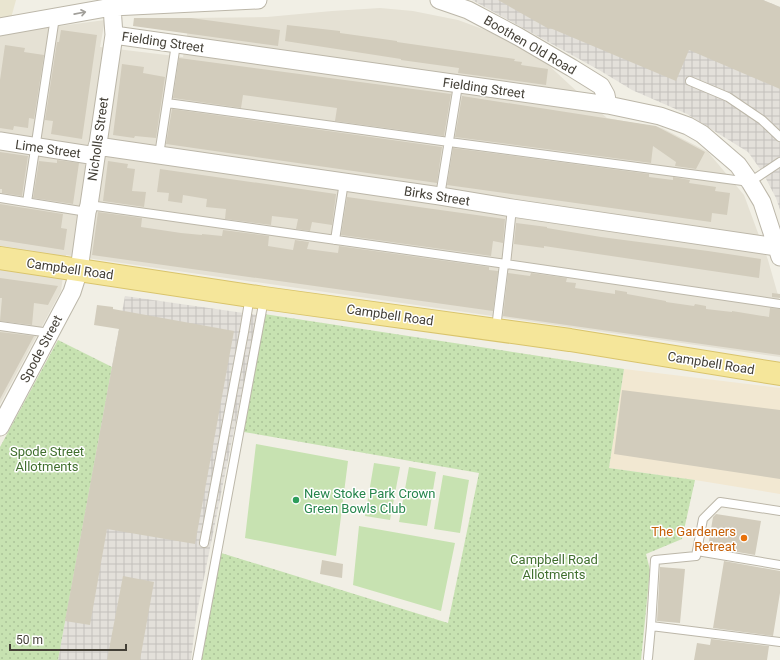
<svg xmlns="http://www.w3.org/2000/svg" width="780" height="660" font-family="Roboto,sans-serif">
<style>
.residential{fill:#e5e1d4}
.commercial{fill:#f2e8d2}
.industrial{fill:url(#industrial-grid)}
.education{fill:#e9e5d0}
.green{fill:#c7e2b1}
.garden{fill:url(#garden-dots)}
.building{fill:#d2ccbc}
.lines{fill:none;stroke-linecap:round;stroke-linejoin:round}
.lane-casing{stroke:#bcb7a9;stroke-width:10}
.street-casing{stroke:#bcb7a9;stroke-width:19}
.primary-casing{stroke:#d9c46c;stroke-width:24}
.lane{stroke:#fff;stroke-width:8}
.street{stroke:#fff;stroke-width:17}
.primary{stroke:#f5e69a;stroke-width:22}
.oneway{stroke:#a19f9a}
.leisure-dot{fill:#2e9e5b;stroke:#fff;stroke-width:1.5}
.food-dot{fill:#e8710a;stroke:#fff;stroke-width:1.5}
.labels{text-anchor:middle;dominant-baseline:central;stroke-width:3;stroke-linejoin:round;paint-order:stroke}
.street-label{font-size:13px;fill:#433f36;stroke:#fff}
.park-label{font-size:13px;fill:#406f2e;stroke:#fff}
.leisure-label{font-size:13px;fill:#27864d;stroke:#fff;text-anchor:start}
.food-label{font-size:13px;fill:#c56008;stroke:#fff;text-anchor:end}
</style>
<defs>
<pattern id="industrial-grid" width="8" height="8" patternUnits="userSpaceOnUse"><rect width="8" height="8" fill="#e3e0da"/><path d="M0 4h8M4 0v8" fill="none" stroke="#c4c1bc"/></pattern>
<pattern id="garden-dots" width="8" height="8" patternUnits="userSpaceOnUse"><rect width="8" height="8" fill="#c7e2b1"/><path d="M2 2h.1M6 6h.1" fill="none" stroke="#acc399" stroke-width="1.8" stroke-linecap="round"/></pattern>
</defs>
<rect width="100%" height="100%" fill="#f1efe5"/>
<path class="residential" d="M380 8 413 11 458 20 488 31 543 60 570 85 607 118 662 128 708 152 744 195 768 260 780 302V357L66 255 61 291 0 404V34L105 20 100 47 183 57 190 18 267 17 332 11Z"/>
<path class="commercial" d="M624 369 780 388V494L695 480 609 468Z"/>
<path class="industrial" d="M472 0H763L780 7V210L776 198 763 173 748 152 687 114 632 90 599 70Z
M125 296 257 315 254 332 196 617 191 660H58Z"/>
<path class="education" d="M0 0H16L11 18 0 20Z"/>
<path class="green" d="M256 444 348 461 336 556 245 538Z
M374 463 400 467 390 520 365 516Z
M409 467 436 472 427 526 399 522Z
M443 475 469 480 460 533 434 529Z
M359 526 455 543 441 611 353 585Z"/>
<path class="garden" d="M264 314 624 369 609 468 695 480 682 539 646 554 650 570 641 660H200L218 552 448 623 479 473 244 432Z
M58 340 112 367 58 660H0V447Z"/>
<path class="building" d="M498 0H763L780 7V89L689 50 676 81 550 28 549 29Z
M134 18H191L280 30 278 46 133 26Z
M287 25 340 31V33L397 41V42L515 59 514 61 522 62 521 65 548 69 546 85 458 73 459 68 401 60V59L285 41Z
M61 30 97 35 82 139 51 134 53 121 45 120 57 42H59Z
M5 45 25 48 24 52 44 55 34 119 29 118 28 128 14 126 13 130 0 128V80Z
M179 58 451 94 444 136 335 121 337 108 243 95 241 108 173 98Z
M122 64 144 67 143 73 165 77 156 138 135 136 134 138 113 135Z
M462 96 656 126 705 152 696 169 675 166 676 162 653 146 651 163 455 137Z
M172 109 442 147 437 183 166 144Z
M453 148 649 174V177L673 180V177L690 180 689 183 716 187 715 191 730 193 727 215 712 213 711 222 447 185Z
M0 152 28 156 22 196 2 193V189H0Z
M57 160 79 163 73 204 33 198 39 161 57 163Z
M108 161 128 164 127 168 135 169 132 191 146 192 144 207 103 201Z
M160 169 336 194V195L332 225 312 222 310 231 296 229 298 219 272 216 271 225 225 219 226 209 206 207 207 199 183 195 182 203 168 201 169 193 157 192Z
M347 197 505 219 503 243 493 241 491 256 341 235Z
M0 204 63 214 61 228 67 229 64 250 0 240Z
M98 212 142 218 141 227 181 233 202 235V234L222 236 223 230 269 236 268 246 293 250 295 240 309 242 307 249 338 253 339 246 489 267V270L498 271 493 311 92 255Z
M516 223 547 227V228L601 237 708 251 761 259 759 278 544 246V248L514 244Z
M508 273 530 276 531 273 567 278 566 282 576 283 575 288 615 294V290L627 292V294L666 301V302L694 306 695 304 706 306V309L732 312V311L769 317 770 308 780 309V355L503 316Z
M0 278 58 286 48 305 34 303 32 325 0 321 2 298H0Z
M772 293 780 294V298L772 297Z
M97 305 113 307V309L234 331 195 544 107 529 90 625 65 621 119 329 94 325Z
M0 332 34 336 0 399Z
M622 390 780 410V479L614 454Z
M716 514 761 521 755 555 708 547 713 517Z
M322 560 343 564 342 578 320 574Z
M724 561 780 571V593L773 636 713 628Z
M660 567 685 569 680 623 657 621Z
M123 576 154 582 140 660H107Z
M711 639 769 646 767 660H694L697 643 710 645Z"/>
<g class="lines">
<g class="lane-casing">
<path id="lane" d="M690 81 728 97 762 120 780 137
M167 103 449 142 750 182 780 162
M159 155 176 44
M440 196 458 85
M0 198 87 212
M27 202 55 17
M89 205 506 264 780 304
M335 240 344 182
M506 264 512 208
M0 326 50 333
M496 328 504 264
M204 543 244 332 250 296
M697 551 780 565
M651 626 780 642
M648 658 651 626 655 560 696 556 703 519 720 502 780 511
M197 660 264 299"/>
</g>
<g class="street-casing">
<path id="street" d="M439 0 468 10 519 37 572 68 601 86 606 95 608 105
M0 27 112 7 258 0
M114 35 608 105 660 116 688 126 702 134 738 165 750 182 762 202 780 257
M0 141 96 156
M97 146 440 196 512 208 777 247
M0 427 72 292 79 270 87 212 89 205 114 35 112 7"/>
</g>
<g class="primary-casing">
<path id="primary" d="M0 258 264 298 570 340 780 374"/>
</g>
<use href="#lane" class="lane"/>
<use href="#street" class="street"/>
<use href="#primary" class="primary"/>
</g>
<defs><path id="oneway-shaft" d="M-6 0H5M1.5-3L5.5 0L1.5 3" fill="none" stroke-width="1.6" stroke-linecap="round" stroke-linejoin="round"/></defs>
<use class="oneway" href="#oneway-shaft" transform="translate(80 13) rotate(-11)"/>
<circle class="leisure-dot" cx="296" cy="500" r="4"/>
<circle class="food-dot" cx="744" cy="538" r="4"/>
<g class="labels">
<g class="street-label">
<text transform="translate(163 42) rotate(8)">Fielding Street</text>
<text transform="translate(530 45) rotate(30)">Boothen Old Road</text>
<text transform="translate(484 88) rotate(8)">Fielding Street</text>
<text transform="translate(98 139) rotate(-82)">Nicholls Street</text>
<text transform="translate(48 149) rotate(8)">Lime Street</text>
<text transform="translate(437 196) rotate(9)">Birks Street</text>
<text transform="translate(70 269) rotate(8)">Campbell Road</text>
<text transform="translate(390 315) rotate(8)">Campbell Road</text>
<text transform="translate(41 349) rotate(-62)">Spode Street</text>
<text transform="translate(711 363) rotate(9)">Campbell Road</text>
</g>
<g class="park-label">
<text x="47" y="451">Spode Street<tspan x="47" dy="15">Allotments</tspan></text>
<text x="554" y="559">Campbell Road<tspan x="554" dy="15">Allotments</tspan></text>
</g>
<g class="leisure-label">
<text x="304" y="493">New Stoke Park Crown<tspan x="304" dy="15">Green Bowls Club</tspan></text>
</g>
<g class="food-label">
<text x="736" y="531">The Gardeners<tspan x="736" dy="15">Retreat</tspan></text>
</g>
</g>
<path d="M10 644v6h116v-6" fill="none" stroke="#433f36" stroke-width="2"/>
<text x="16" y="644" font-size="12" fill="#433f36" stroke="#ffffff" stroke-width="3" paint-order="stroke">50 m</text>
</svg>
